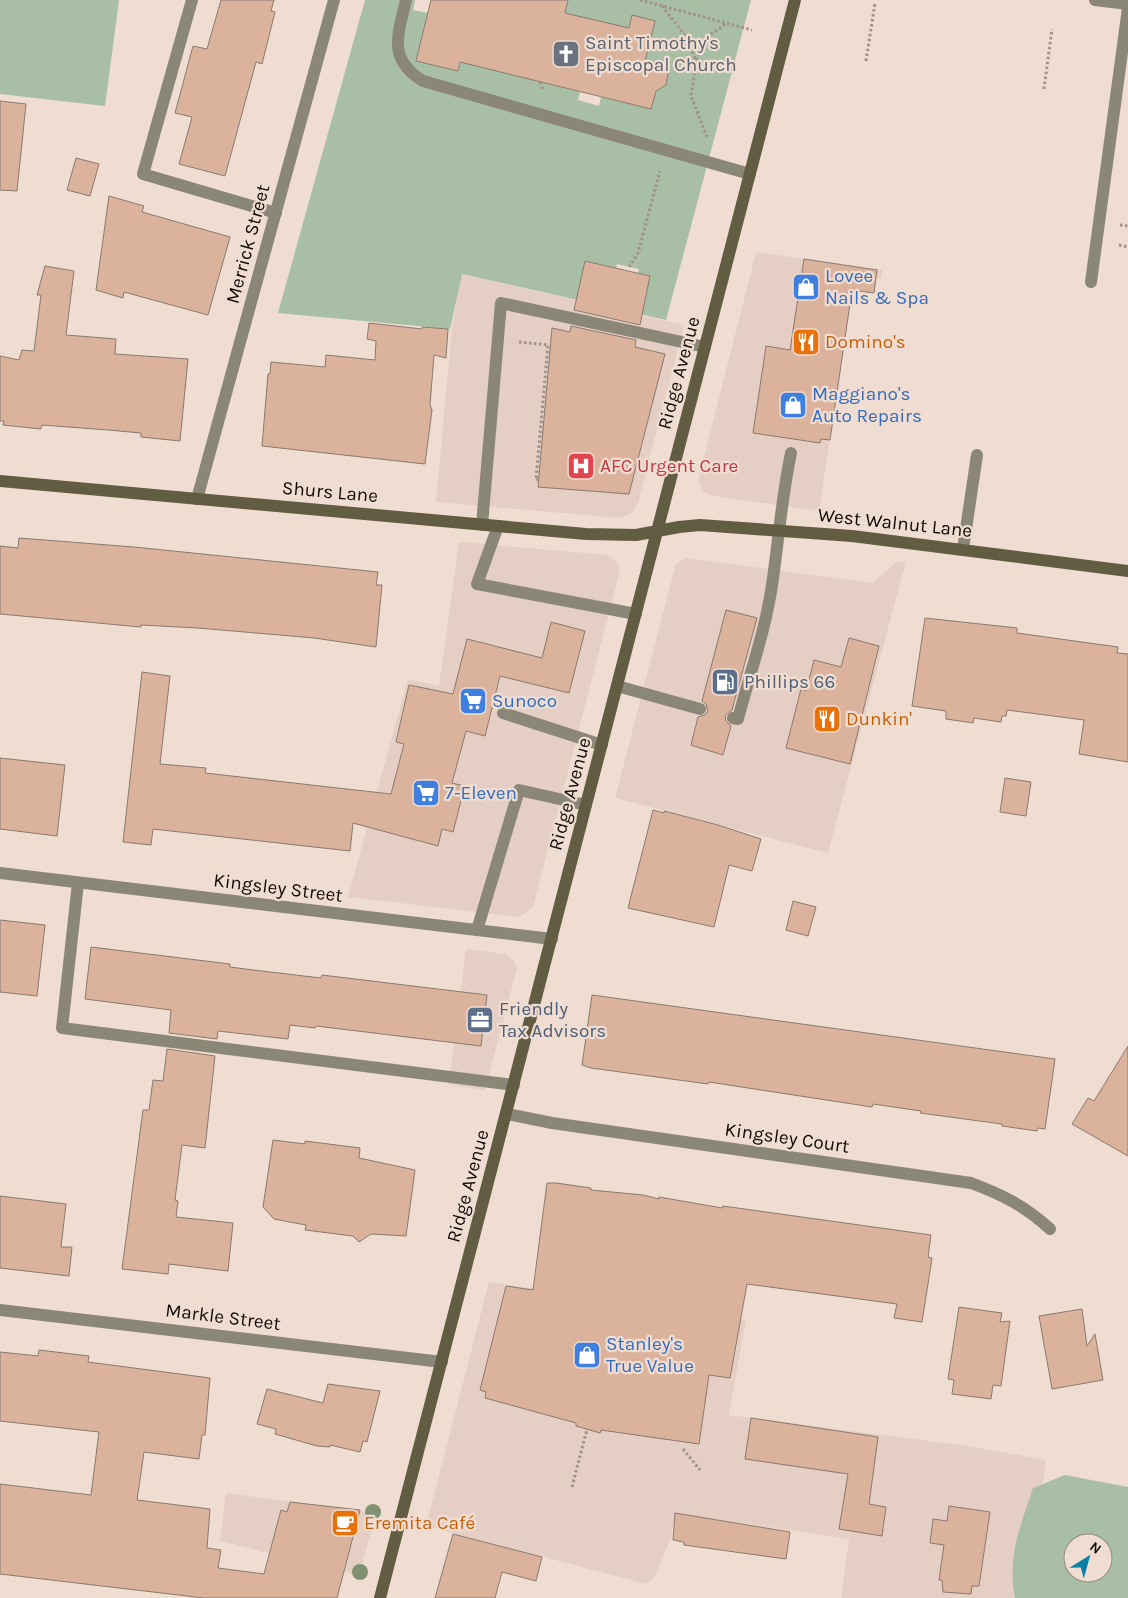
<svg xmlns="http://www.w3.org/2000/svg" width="1128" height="1598" font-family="Karla,sans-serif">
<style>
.commercial{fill:#e5cec3}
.green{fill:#a8bea5;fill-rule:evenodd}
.building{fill:#dbb39c;stroke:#8a796f}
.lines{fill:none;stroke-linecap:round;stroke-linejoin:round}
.path{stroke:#a09189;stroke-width:3;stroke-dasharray:2.5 2.5;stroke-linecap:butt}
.lane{stroke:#8b8776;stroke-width:12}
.street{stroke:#8b8776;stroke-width:12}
.secondary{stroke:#625c43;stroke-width:12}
.tree{fill:#839173}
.labels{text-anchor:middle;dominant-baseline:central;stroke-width:4.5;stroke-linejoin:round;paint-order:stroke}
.worship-label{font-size:19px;fill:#5b616d;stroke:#f0ddd2;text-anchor:start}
.street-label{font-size:19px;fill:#100a07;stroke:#f0ddd2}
.shop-label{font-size:19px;fill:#366cbe;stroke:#f0ddd2;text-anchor:start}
.food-label{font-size:19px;fill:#c56008;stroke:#f0ddd2;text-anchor:start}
.health-label{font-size:19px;fill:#be3a42;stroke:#f0ddd2;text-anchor:start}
.service-label{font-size:19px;fill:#4e5e75;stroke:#f0ddd2;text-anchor:start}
</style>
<rect width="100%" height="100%" fill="#f0ddd2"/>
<path class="commercial" d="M756 252 882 270 881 279H876L874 293 852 290 819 511 714 496 704 492 698 481Z
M461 274 684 325 638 503 632 513 620 518 436 502 452 328Z
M459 542 607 555 617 562 619 568V574L533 907 520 917 348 897 408 679 439 686Z
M686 558 873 583 896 562 906 561 828 853 615 798 674 571 676 564Z
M466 949 505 954 514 961 517 968 485 1090 449 1085Z
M489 1282 746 1320 729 1415 967 1446 1046 1460 1027 1598H841L849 1539 675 1513 671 1537 655 1577 646 1584 426 1526Z
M226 1493 376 1513 359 1576 220 1541Z"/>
<path class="green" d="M0 0H119L105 106 0 94Z
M365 0H415L413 10 428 13 416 60 458 71 465 42 490 69 580 92 578 100 599 106 601 97 651 109 656 91 666 85 668 75 662 64 645 61 655 21 632 15 627 37 563 20 568 0H751L666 320 462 274 450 329 278 313ZM585 261 616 268 617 264 639 269 638 273 650 276 644 306Z
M1065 1475 1128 1487V1598H1015C1007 1555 1020 1528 1033 1488ZM1073 1543H1103V1573H1073Z"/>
<path class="building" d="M221 0H274L271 11 275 12 262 64 256 62 225 176 179 164 192 117 175 113 193 46 207 49Z
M431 0H568L565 13 629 28 632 15 655 21 645 61 662 64 668 74 666 85 656 91 651 109 460 62 458 71 416 61Z
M0 101 26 104 17 191 0 190Z
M76 158 99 164 90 196 67 190Z
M109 196 144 206 142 212 230 237 208 315 124 292 123 298 96 290Z
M804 259 877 270 874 293 852 290 830 440 821 439 820 443 753 433 766 346 790 350Z
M585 261 650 276 640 325 574 310Z
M45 266 74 271 66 335 116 339 115 354 188 359 180 441 141 437V433L108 430 42 425 41 429 3 425 4 421H0V356L19 360 22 350 34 351 41 295H37Z
M369 323 422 329V327L448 329 446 358 434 355 430 405 432 410 425 464 262 446 268 374H270L271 362 325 367 326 355 375 360 376 341 367 339Z
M571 326 636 340 635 347 665 354 629 494 538 487 552 328 570 332Z
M19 538 134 547 378 572 376 585H382L376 647 314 638 198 628 141 625V627L0 614V546L18 548Z
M726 610 757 618 732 710 725 716 726 721 731 726 723 755 691 745 698 717 705 715 708 711 706 704 702 701Z
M925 618 1017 628V633L1118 647 1117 653 1128 654V762L1079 754 1084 720 1007 710 1006 716H1002L1001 722 974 718 973 723 946 719V711L912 706Z
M551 622 585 631 569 693 500 676 485 736 466 731 452 783 464 786 461 801 453 832 442 829 438 846 353 823 350 851 153 829 151 845 123 842 142 672 170 676 160 764 206 768 205 773 391 794 404 744 396 742 409 685 453 694 467 639 542 658Z
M849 638 879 646 850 764 786 748 801 689 806 691 814 660 841 667Z
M0 758 65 765 57 836 0 829Z
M1005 778 1031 782 1026 816 1000 812Z
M653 810 664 813V811L718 825 761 839 752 871 729 865 714 927 628 908Z
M793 901 816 907 808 936 786 930Z
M0 920 45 925 37 996 0 992Z
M91 947 230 964V967L253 970 321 978 322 975 487 995 481 1046 316 1026 315 1028 290 1025 288 1039 218 1031 217 1039 169 1033 171 1010 85 999Z
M592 995 1055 1059 1045 1129 1038 1128 1037 1131 1002 1126V1124L920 1113 921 1111 873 1104 872 1107 709 1082 708 1084 591 1068 582 1065Z
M1128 1046V1156L1072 1124 1088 1098 1094 1101Z
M167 1049 215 1056 205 1148 182 1145 175 1200 178 1201 176 1217 233 1223 228 1271 169 1264 168 1274 122 1269 143 1110H149L153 1080 163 1081Z
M273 1140 305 1144V1141L360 1148 359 1158 415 1170 406 1236 371 1234 359 1242 353 1236 305 1230 306 1225 274 1219 263 1207Z
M547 1183H556L591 1188V1190L643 1195 659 1199V1197L722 1208 723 1206 931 1235 928 1257 932 1258 922 1322 894 1318 897 1304 747 1284 730 1378 709 1375 699 1444 601 1430 600 1433 576 1426V1423L485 1398 486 1392 480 1390 506 1286 533 1290Z
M0 1196 66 1204 61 1247H72L69 1276 0 1268Z
M959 1307 1002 1313 1000 1322 1010 1321 1001 1386 993 1385 991 1399 952 1394 954 1380 948 1379Z
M1082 1309 1087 1346 1095 1334 1103 1380 1052 1389 1039 1316Z
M39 1350 89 1356 88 1362 210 1378 205 1435H202L199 1459 144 1452 137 1500 210 1509 207 1548 221 1550 218 1568 264 1574 281 1510 287 1512 290 1502 360 1510 337 1598H204L0 1574V1484L91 1495 99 1432 0 1421V1352L38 1356Z
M328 1384 380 1391 367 1442 363 1441 360 1452 330 1445V1447L317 1446 275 1434 276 1429 257 1424 267 1389 323 1403Z
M751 1418 878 1437 869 1504 886 1507 882 1536 839 1529 848 1474 745 1459Z
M949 1506 990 1512 979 1586H972L971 1594 943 1592 942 1580H939L944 1545 930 1543 933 1519 947 1521Z
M675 1513 790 1532 786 1559 684 1545V1542L673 1540Z
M453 1534 542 1557 536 1581 502 1572 495 1598H435Z"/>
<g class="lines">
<path class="path" d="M640 0 752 30
M662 6 684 34 696 60
M866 61 875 3
M540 82 543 90
M1044 89 1052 29
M707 137 691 96 697 57 710 35 727 23
M1120 225 1128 226
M1119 245 1128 247
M629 267 638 253 660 171
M519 342 548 345 536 480 539 479
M683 1449 700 1470
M572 1487 587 1429"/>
<path class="lane" d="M192 0 143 174 276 213
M406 0C398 35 387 59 423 81L750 174
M1091 282 1128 8
M482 525 501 303 705 347
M498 526 477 584 636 614
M963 549 977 455
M617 686 700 709
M503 713 602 745
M733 718 738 719C750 673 767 626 773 578 779 536 782 495 791 453
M78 883 62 1028 514 1085
M477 930 519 790 586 805"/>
<path class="street" d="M1095 0 1128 4
M197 499 334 0
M0 873 552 939
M507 1114 552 1123 971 1183C1003 1195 1025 1206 1050 1229
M0 1310 442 1362"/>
<path class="secondary" d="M0 481 586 534 636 535 679 527 700 525 852 536 1128 571
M380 1598 795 0"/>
</g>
<g class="tree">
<circle cx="373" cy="1512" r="8"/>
<circle cx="360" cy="1572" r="8"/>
</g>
<defs>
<g id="church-square" transform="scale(1.4375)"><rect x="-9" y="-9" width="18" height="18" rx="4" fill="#6b7280" stroke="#f0ddd2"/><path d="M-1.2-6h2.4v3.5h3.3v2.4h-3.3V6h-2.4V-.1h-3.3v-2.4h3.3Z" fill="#fff"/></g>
<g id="shop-square" transform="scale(1.4375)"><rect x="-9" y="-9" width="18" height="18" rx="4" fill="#3f7fe0" stroke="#f0ddd2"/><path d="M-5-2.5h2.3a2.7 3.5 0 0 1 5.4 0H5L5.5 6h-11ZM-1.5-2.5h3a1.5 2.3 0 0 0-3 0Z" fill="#fff"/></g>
<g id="restaurant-square" transform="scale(1.4375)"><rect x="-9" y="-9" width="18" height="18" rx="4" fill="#e8710a" stroke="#f0ddd2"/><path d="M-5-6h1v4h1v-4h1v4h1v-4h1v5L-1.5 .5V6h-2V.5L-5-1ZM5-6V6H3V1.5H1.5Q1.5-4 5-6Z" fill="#fff"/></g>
<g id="hospital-square" transform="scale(1.4375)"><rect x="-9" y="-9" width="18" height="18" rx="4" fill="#e0444e" stroke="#f0ddd2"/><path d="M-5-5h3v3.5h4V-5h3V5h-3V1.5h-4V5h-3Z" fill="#fff"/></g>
<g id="fuel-square" transform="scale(1.4375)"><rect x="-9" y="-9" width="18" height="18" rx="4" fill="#5c6f8a" stroke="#f0ddd2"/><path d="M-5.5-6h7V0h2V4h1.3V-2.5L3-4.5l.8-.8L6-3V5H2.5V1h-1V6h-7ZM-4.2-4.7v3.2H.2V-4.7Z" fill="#fff"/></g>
<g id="supermarket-square" transform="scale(1.4375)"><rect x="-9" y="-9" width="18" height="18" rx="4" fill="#3f7fe0" stroke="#f0ddd2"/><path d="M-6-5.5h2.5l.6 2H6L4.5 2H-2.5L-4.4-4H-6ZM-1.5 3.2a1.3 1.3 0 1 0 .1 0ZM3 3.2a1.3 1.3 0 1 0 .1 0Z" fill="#fff"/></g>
<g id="office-square" transform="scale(1.4375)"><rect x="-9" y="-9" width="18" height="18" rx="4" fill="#5c6f8a" stroke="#f0ddd2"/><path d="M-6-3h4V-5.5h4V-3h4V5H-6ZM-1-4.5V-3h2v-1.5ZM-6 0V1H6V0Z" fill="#fff"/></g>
<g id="cafe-square" transform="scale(1.4375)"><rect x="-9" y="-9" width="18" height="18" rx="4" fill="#e8710a" stroke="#f0ddd2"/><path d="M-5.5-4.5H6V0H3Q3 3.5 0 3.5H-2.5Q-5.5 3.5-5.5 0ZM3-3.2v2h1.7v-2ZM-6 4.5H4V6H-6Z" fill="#fff"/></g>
</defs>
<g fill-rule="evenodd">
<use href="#church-square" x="566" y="54"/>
<use href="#shop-square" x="806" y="287"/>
<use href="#restaurant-square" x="806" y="342"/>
<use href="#shop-square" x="793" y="405"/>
<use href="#hospital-square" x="581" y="466"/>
<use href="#fuel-square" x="725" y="682"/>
<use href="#supermarket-square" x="473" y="701"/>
<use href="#restaurant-square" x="827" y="719"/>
<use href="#supermarket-square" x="426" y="793"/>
<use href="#office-square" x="480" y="1020"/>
<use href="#shop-square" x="587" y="1355"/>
<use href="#cafe-square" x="345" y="1523"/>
</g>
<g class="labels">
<g class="worship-label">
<text x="585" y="43">Saint Timothy's<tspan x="585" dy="22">Episcopal Church</tspan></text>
</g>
<g class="street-label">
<text transform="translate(248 244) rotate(-75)">Merrick Street</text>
<text transform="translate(679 373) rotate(-75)">Ridge Avenue</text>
<text transform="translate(330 492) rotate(5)">Shurs Lane</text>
<text transform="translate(895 523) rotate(6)">West Walnut Lane</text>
<text transform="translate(570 794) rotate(-75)">Ridge Avenue</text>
<text transform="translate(278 888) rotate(7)">Kingsley Street</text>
<text transform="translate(787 1138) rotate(8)">Kingsley Court</text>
<text transform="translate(468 1186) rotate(-75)">Ridge Avenue</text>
<text transform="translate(223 1317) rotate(7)">Markle Street</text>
</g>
<g class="shop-label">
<text x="825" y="276">Lovee<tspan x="825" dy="22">Nails &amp; Spa</tspan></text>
<text x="812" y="394">Maggiano's<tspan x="812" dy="22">Auto Repairs</tspan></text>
<text x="492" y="701">Sunoco</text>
<text x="445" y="793">7-Eleven</text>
<text x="606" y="1344">Stanley's<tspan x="606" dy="22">True Value</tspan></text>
</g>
<g class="food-label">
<text x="825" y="342">Domino's</text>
<text x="846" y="719">Dunkin'</text>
<text x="364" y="1523">Eremita Café</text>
</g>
<g class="health-label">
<text x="600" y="466">AFC Urgent Care</text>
</g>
<g class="service-label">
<text x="744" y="682">Phillips 66</text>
<text x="499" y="1009">Friendly<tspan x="499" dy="22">Tax Advisors</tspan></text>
</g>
</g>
<g transform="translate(1088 1558) rotate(37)"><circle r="24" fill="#f0ddd2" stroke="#968981"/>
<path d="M0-4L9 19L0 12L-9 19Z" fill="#0b7fa6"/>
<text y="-8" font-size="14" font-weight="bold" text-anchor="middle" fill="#100a07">N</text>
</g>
</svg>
